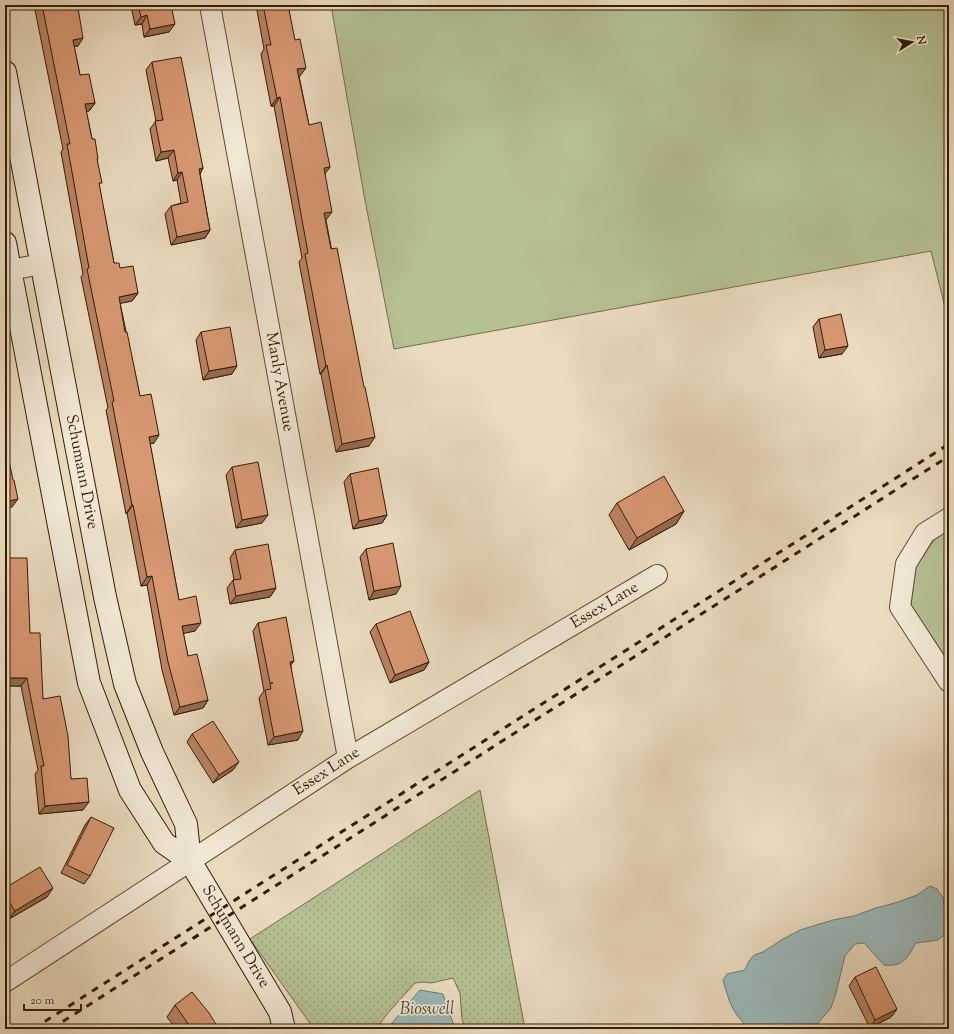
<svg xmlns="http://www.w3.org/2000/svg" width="954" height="1034" font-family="'Sorts Mill Goudy',serif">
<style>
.green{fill:#b5c093;stroke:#746e4a}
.park{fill:url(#park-dots);stroke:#746e4a}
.water{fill:#9bb9bb;stroke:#717b71}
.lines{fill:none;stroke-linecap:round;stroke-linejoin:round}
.street-casing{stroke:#614c30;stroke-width:22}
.secondary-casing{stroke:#331d01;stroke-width:24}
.street{stroke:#f1e8d5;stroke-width:20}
.secondary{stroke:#f1e8d5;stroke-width:22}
.rail{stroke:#331d01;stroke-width:3;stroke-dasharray:7 7;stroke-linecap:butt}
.wall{fill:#ba8364;stroke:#331d01}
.shaded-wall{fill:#976a51;stroke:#331d01}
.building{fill:#d89874;stroke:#331d01}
.labels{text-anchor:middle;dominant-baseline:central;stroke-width:3.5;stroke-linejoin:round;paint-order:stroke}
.street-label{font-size:16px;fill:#331d01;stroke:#f1e8d5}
.water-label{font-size:17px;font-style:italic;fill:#524c39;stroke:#f1e8d5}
</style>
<defs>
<pattern id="park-dots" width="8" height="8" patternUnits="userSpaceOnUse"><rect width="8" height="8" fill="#b5c093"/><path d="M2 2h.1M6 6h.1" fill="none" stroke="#9ca57d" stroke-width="1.8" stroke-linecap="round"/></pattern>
</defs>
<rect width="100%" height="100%" fill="#eadbbf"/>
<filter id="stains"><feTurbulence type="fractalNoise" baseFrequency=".005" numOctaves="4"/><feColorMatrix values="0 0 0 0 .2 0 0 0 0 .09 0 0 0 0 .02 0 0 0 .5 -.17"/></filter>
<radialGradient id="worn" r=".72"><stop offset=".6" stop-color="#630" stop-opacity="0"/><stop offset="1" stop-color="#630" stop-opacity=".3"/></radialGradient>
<path class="green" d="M331 5H949V323L931 251 394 349 364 195Z
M949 530V662L911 605 916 567 934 540Z"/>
<path class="park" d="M480 790 525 1029H465L462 1019 460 993 453 978 431 983 422 982 415 983 387 1014 376 1029H314L250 939Z"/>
<path class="water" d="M930 886 937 889 943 898 948 925 944 935 938 940 916 943C907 958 904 967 884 965L864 943 855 944 845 956 836 993 831 1008 813 1029H749C731 1010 730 1004 723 980L727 974 745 970 749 961 754 955 763 952 783 939 800 930 833 920 854 916 876 908 898 902 917 895Z
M420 990 443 994 455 1029H387Z"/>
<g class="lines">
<g class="street-casing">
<path id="street" d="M210 5 348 758
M5 271 42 264
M949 518 925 533 906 564 900 607 949 682
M5 982 348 758 657 575"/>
</g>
<g class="secondary-casing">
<path id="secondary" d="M5 72 105 597 125 684 152 752 186 824 190 861
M5 243 89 683 130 790 164 843 190 861 280 1012 284 1029"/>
</g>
<use href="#street" class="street"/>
<use href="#secondary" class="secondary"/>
<path class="rail" d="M33 1029 949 444
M51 1029 949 456"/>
</g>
<path class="wall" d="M34 5H65L66 10 78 46H74L80 75 95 103 89 111H86L92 139 97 160 99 186 114 263 120 268 138 293 132 301 120 303 140 396 154 443 150 444 179 600 195 631 183 633 188 656 208 700 203 708 174 715 162 670 147 585 141 586 127 513 126 514 106 410 108 408 81 277 83 274 61 152 63 149Z
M132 5H171L169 32 144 37 142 24 135 25 131 6Z
M256 5H288L300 76H299L309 125 330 167 325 173 326 220 369 446 336 452 321 374H320L299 262 302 258 274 106H271L261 54 264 49Z
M152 62 203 168 200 174 210 230 205 238 171 245 165 214 171 206 181 203 177 180 173 181 168 158 156 161 150 129 156 121 146 70Z
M819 319 842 354 819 358 813 327Z
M201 332 232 374 203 380 196 340Z
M232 467 262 523 236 528 226 475Z
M350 474 387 515 382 523 353 529 344 482Z
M617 503 684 511 676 524 629 550 609 515Z
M366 549 396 594 369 600 360 557Z
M235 550 276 588 270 597 230 604 227 588 233 580H234L230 558Z
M5 558 30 633 43 699 71 779 83 810 39 814 35 774 38 770 21 686H5Z
M258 623 291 666 298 740 268 745 259 698 264 691 253 631Z
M376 624 429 662 424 670 390 683 370 632Z
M192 734 233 770 213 783 187 742Z
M91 817 90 876 84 884 61 873 85 825Z
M5 888 47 897 9 919 5 912Z
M855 977 897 1009 891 1017 870 1028 849 986Z
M175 1005 219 1029H176L167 1017Z"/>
<path class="shaded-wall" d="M147 15 142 24 135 25 141 17Z
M175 24 169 32 144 37 150 29Z
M83 38 78 46 67 48 73 40Z
M306 68 300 76 292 77 297 69Z
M280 97 274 106H271L277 98Z
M95 103 89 111 79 113 85 104Z
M174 150 168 158 156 161 161 152Z
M330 167 324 175V168Z
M203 168 198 177 199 169Z
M182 172 177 180 173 181 178 173Z
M332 212 326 220 319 221 324 213Z
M210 230 205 238 171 245 177 237Z
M138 293 132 301 113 305 119 297Z
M848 346 842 354 819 358 825 350Z
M327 365 321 374H320L326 366Z
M237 366 232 374 203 380 209 371Z
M159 435 154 443 143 445 149 437Z
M375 437 369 446 336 452 342 444Z
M18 499 12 507 5 509V502Z
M132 505H133L127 513 126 514Z
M684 511 676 524 629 550 637 538Z
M268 515 262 523 236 528 242 520Z
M387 515 382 523 353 529 359 521Z
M9 522 5 528V523Z
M152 576 147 585 141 586 147 577Z
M401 586 396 594 369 600 374 591Z
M276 588 270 597 230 604 236 596Z
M201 623 195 631 176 635 182 626Z
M294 661 288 669 290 662Z
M429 662 424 670 390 683 395 675Z
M5 678H27L21 686H5Z
M208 700 203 708 174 715 180 707Z
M303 731 298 740 268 745 274 737Z
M239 762 233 770 213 783 219 775Z
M89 802 83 810 39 814 45 806Z
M53 888 47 897 9 919 15 911Z
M897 1009 891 1017 870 1028 875 1020Z"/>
<path class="building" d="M42 5H65L66 10 78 8 83 38 73 40 80 75 89 74 95 103 85 104 92 139H95L98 159H97L102 183H99L114 263H119L120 268 133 266 138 293 119 297 125 332H127L140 396 151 394 159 435 149 437 179 600 196 596 201 623 182 626 188 656 197 654 208 700 180 707 168 662 152 576 147 577 133 505H132L112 402 114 401 87 269 89 268 67 144H70Z
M138 5H171L175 24 150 29 147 15 141 17Z
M263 5H288L295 40 300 39 306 68 297 69 309 125 321 122 330 167 324 168 332 212 324 213 331 249 337 248 364 387H365L375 437 342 444 327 365 326 366 305 254 308 253 280 97 277 98 266 45H271Z
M181 57 203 168 199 169 210 230 177 237 171 206 188 202 182 172 178 173 174 150 161 152 155 121 163 120 152 62Z
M841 314 848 346 825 350 819 319Z
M230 327 237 366 209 371 201 332Z
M5 441 13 480H14L18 499 5 502 9 522 5 523Z
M258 462 268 515 242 520 232 467Z
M378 468 387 515 359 521 350 474Z
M664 476 684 511 637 538 617 503Z
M393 543 401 586 374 591 366 549Z
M268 544 276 588 236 596 233 580 241 579 235 550Z
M5 558H27L30 633H40L43 699 60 696 68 736 71 779 87 778 89 802 45 806 41 766H44L27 678H5Z
M410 611 429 662 395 675 376 624Z
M286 617 294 661 290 662 303 731 274 737 265 690 271 689 270 684 273 683H270L258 623Z
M213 721 239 762 219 775 192 734Z
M91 817 114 828 90 876 67 865Z
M40 867 53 888 15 911 5 895V888Z
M876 967 897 1009 875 1020 855 977Z
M192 992 209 1013 219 1029H182L189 1025 175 1005Z"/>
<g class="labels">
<g class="street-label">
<text transform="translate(279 382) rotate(80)">Manly Avenue</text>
<text transform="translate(81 472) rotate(79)">Schumann Drive</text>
<text transform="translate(605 606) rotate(-31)">Essex Lane</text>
<text transform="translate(327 772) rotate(-33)">Essex Lane</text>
<text transform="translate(235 937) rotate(59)">Schumann Drive</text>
</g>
<g class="water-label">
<text x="427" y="1010">Bioswell</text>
</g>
</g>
<rect width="954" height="1034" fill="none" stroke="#eadbbf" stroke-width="20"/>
<rect x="6" y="6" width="942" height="1022" fill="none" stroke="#331d01" stroke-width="2"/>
<rect x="10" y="10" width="934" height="1014" fill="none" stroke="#331d01"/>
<g transform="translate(912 42) rotate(79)" stroke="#f1e8d5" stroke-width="3" paint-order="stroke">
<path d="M0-3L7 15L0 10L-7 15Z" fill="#331d01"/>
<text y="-6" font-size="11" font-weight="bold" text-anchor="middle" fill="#331d01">N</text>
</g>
<path d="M24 1004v6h57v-6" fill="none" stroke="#331d01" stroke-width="2"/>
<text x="30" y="1004" font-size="12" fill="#331d01" stroke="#f1e8d5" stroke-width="3" paint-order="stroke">20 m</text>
<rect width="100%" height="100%" filter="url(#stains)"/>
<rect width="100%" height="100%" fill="url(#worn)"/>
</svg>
